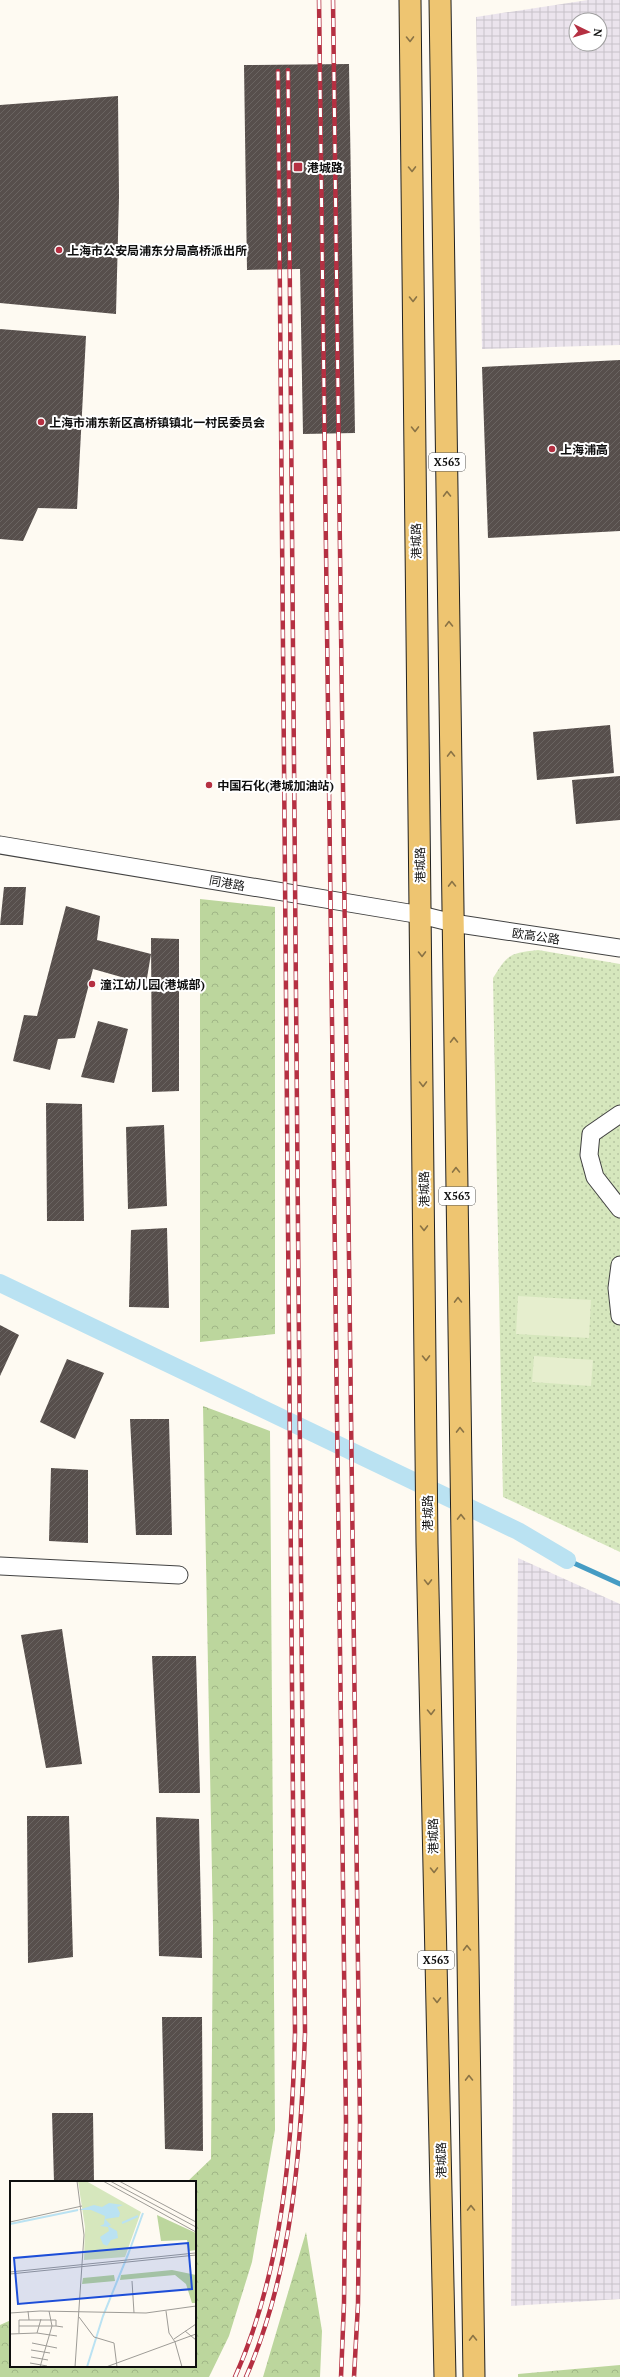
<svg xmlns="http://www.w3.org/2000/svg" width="620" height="2377" font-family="'PT Serif','Noto Sans SC',serif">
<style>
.industrial{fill:url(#industrial-grid);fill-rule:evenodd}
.forest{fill:url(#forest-crowns)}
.park{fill:url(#park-dots)}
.pitch{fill:#e6eece}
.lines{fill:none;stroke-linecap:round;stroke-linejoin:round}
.stream{stroke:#469cc4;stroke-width:5}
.canal{stroke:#bae2f2;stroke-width:18}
.building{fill:url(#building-hatch)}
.minor-casing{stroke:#424242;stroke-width:19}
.major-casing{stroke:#202020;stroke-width:23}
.minor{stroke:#fff;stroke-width:17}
.major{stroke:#eec571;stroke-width:21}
.rail-casing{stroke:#b53042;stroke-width:4.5}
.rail{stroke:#fff;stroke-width:3;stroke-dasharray:9;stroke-linecap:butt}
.oneway{stroke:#8a7345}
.poi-dot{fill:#b53042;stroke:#fff;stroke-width:1.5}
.labels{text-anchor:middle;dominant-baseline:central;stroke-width:4;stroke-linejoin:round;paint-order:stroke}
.shield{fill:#fff;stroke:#575757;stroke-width:1}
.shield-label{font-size:11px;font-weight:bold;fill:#0f0f0f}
.poi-label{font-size:12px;font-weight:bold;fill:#0f0f0f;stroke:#fff;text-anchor:start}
.street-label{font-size:12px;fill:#0f0f0f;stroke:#fff}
.inset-river{fill:none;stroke:#bae2f2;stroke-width:2}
.inset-road{fill:none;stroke:#9e9c97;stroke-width:1}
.view{fill:#1d4ed8;fill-opacity:0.15;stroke:#1d4ed8;stroke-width:2}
.inset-edge{fill:none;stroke:#0f0f0f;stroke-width:2}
</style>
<defs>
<pattern id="industrial-grid" width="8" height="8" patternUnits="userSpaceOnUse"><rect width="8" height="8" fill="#ebe4ed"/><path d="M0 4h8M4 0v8" fill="none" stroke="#c8c2ca"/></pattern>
<pattern id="forest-crowns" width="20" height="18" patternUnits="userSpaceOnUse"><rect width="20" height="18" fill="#bcd69d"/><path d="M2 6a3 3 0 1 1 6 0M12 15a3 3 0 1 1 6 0" fill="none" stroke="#a0b686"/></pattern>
<pattern id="park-dots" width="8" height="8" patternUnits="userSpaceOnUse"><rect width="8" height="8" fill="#d6e7bd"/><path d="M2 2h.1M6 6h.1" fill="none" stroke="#b6c5a1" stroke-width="1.8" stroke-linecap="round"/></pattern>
<pattern id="building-hatch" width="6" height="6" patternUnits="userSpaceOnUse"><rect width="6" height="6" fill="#574f4c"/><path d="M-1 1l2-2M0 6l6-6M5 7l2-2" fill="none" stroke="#6a6461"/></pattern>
</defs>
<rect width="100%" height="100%" fill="#fefaf2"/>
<path class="industrial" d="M588 0H620V345L482 349 476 17ZM576 20H600V44H576Z
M518 1558 620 1604V2299L511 2306Z"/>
<path class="forest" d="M200 899 275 907V1334L200 1342Z
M203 1406 270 1431 275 2130 252 2262 229 2336 209 2377H0V2325L11 2320V2366H195V2182H187L211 2159 213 1927Z
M306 2232 322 2331 320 2377H263Z
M620 2365V2377H518V2374Z"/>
<path class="park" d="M538 950 620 964V1552L503 1497 493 978C508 954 510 953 538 950Z"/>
<path class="pitch" d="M518 1296 591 1300 589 1338 516 1334Z
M534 1356 593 1360 591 1386 532 1382Z"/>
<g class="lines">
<path class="stream" d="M567 1560 620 1584"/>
<path class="canal" d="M0 1283 518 1531 567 1560"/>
</g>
<path class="building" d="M349 64 355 433 303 434 300 269 247 270 244 65Z
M118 96 119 197 116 314 0 303V105Z
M0 329 86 336 77 509 38 508 23 541 0 539Z
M620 360V531L488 538 482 367Z
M610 725 614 773 537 780 533 732Z
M620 776V820L576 824 572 780Z
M4 887H26L23 925H0Z
M66 906 100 916 97 940 151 954 146 984 93 969 75 1038 58 1039 50 1070 13 1061 24 1015 37 1016Z
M151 938 179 939V1091L152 1092Z
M98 1021 128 1029 114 1083 81 1077Z
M46 1103 82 1104 84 1221H47Z
M164 1125 167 1206 128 1209 126 1127Z
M167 1228 169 1308 129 1307 131 1230Z
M0 1325 19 1335 0 1376Z
M67 1359 104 1373 75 1439 40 1422Z
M130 1419H169L172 1535H136Z
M51 1468 88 1470V1543L49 1541Z
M62 1629 82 1764 46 1768 21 1635Z
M152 1656H196L200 1793H159Z
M27 1816H69L73 1957 28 1963Z
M156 1817 199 1819 202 1958 159 1956Z
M162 2017H202L203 2151 165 2149Z
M52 2113H93L94 2182H54Z"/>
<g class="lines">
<g class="minor-casing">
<path id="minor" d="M0 845 421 915 453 923 620 948
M620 1114 591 1134 589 1155 595 1177 620 1209
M620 1265 617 1288 620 1316
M0 1566 179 1575"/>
</g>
<g class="major-casing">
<path id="major" d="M410 0 427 1543 445 2377
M440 0 474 2377"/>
</g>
<use href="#minor" class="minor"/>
<use href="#major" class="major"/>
<g class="rail-casing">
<path id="rail" d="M319 0 346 2122 344 2303 341 2377
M333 0 360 2122 358 2304 354 2377
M235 2377C283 2269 292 2149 295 2033L278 71
M246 2377C293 2270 301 2148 305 2033L288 70"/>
</g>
<use href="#rail" class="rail"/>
</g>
<defs><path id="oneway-chevron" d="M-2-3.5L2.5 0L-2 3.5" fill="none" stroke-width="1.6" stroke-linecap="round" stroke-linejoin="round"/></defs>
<g class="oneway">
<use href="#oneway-chevron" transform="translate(410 39) rotate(89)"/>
<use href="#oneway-chevron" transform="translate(412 169) rotate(89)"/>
<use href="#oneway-chevron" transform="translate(413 299) rotate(89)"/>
<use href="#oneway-chevron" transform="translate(415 429) rotate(89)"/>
<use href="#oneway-chevron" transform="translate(447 494) rotate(-91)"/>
<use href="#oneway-chevron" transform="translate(449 624) rotate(-91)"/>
<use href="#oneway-chevron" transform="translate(451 754) rotate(-91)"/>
<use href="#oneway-chevron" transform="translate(452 884) rotate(-91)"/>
<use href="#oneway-chevron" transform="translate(422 954) rotate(89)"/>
<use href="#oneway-chevron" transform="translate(454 1040) rotate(-91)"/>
<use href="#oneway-chevron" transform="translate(423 1084) rotate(89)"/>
<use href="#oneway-chevron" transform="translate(456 1170) rotate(-91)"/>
<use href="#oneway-chevron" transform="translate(424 1228) rotate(89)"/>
<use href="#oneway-chevron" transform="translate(458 1300) rotate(-91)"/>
<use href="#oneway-chevron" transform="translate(426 1358) rotate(89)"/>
<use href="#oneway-chevron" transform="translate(460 1430) rotate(-91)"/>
<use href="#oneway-chevron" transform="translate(461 1517) rotate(-91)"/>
<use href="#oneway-chevron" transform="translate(428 1582) rotate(89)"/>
<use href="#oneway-chevron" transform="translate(431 1712) rotate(89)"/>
<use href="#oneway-chevron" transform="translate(434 1870) rotate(89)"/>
<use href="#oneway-chevron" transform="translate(467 1948) rotate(-91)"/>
<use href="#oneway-chevron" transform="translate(437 2000) rotate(89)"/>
<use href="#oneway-chevron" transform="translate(469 2078) rotate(-91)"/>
<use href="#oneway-chevron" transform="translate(471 2208) rotate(-91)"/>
<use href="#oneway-chevron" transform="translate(473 2338) rotate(-91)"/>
</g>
<g class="poi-dot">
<rect x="293" y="162" width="10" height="10" rx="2"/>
<circle cx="59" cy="250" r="4"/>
<circle cx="41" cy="422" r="4"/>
<circle cx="552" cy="449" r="4"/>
<circle cx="209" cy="785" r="4"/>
<circle cx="92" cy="984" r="4"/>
</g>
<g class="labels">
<g class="shield">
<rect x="429" y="453" width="36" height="18" rx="3"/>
<rect x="439" y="1187" width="36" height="18" rx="3"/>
<rect x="418" y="1951" width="36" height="18" rx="3"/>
</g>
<g class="shield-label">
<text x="447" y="462">X563</text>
<text x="457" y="1196">X563</text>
<text x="436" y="1960">X563</text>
</g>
<g class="poi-label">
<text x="307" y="167">港城路</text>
<text x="67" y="250">上海市公安局浦东分局高桥派出所</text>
<text x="49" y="422">上海市浦东新区高桥镇镇北一村民委员会</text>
<text x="560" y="449">上海浦高</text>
<text x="217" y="785">中国石化(港城加油站)</text>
<text x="100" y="984">潼江幼儿园(港城部)</text>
</g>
<g class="street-label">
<text transform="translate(416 541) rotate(-91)">港城路</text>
<text transform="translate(420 865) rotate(-91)">港城路</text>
<text transform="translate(227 883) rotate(10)">同港路</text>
<text transform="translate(536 936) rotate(8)">欧高公路</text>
<text transform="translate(424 1189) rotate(-91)">港城路</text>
<text transform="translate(427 1513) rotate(-90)">港城路</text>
<text transform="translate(433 1836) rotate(-91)">港城路</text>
<text transform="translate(441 2160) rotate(-91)">港城路</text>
</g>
</g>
<g transform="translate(10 2181)">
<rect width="186" height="186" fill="#fefaf2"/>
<path d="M147 34 186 52V69L179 70 177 59 151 60ZM162 89 186 94V122H182L176 103 165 94 110 99 111 94ZM104 94 105 100 72 103 73 97Z" fill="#bcd69d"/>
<path d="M68 0H76L131 31 115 76 74 79 75 46Z" fill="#d6e7bd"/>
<path d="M99 22 113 24 107 26 110 32 109 36 95 38 101 44 98 45 107 50 108 57 101 59 97 65 93 63 90 56 99 50 98 46 90 45 94 43 95 35 81 29H68L84 24 92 26Z" fill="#bae2f2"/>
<path class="inset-river" d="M112 42 128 35M0 43 68 29M119 71 133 32M77 186 93 135 119 71"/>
<path class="inset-road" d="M93 0 186 51M100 0 186 46M109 0 186 41M0 41 72 25M0 91 185 72M0 93 186 74M122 100 124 132M156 130 159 152 165 161 172 186M0 132 30 130 136 132 186 125M69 136 84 156 104 162 107 186M19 139H46V145L53 146M9 145H46M175 150 186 159M9 152V139H19L18 130M27 152 31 138M0 153 27 152 47 155M164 158 186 143M22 162 47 167M21 169 40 172M21 176 38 179M20 182 37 185M30 186 42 145 39 130M65 186 74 54 67 0M96 186 186 153"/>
<path class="view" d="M178 62 182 108 8 123 4 77Z"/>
<rect width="186" height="186" class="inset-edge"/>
</g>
<g transform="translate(588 32) rotate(95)"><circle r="19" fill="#ffffff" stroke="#9f9f9f"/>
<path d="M0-3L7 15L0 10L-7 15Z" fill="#b53042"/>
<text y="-6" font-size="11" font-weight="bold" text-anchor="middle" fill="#0f0f0f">N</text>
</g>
</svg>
